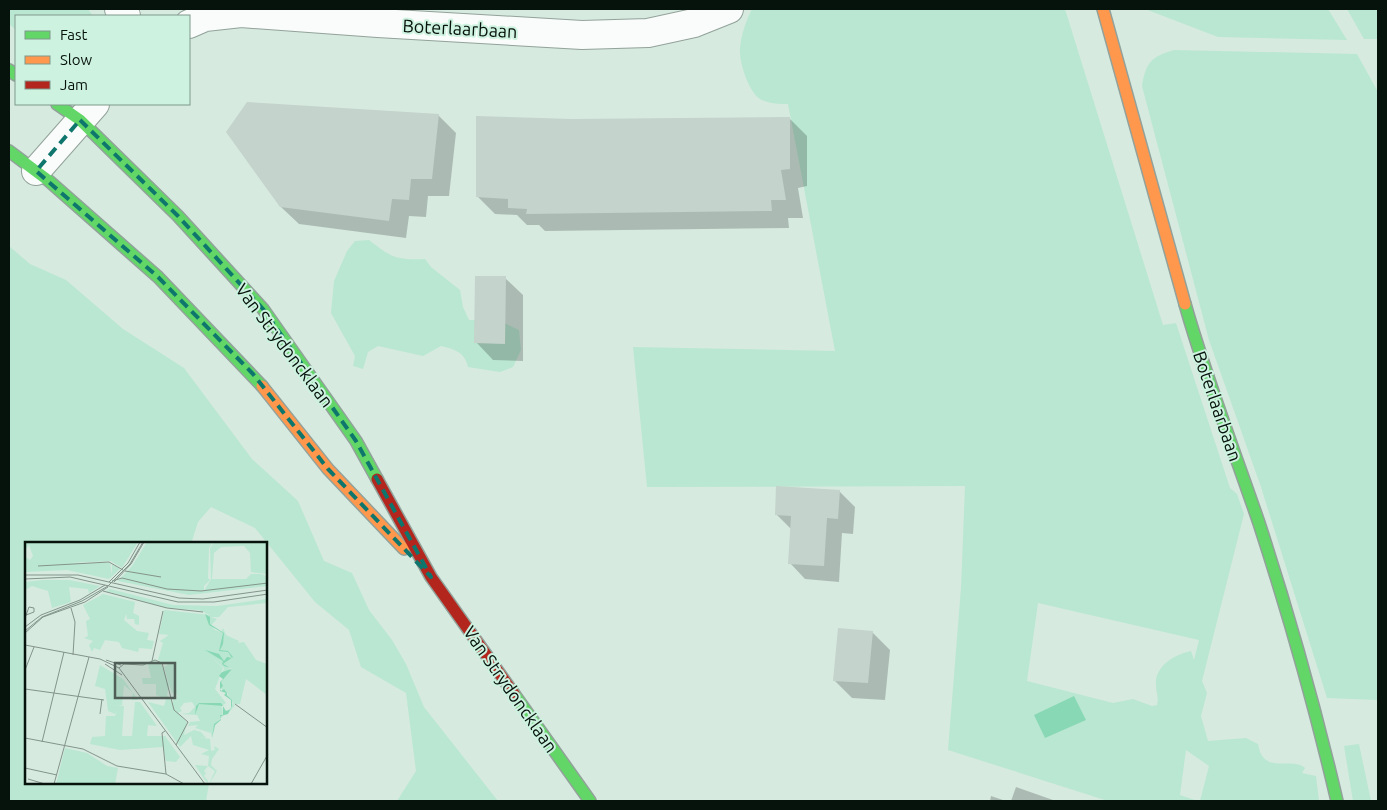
<svg xmlns="http://www.w3.org/2000/svg" width="1387" height="810" font-family="Ubuntu,sans-serif">
<style>
.green{fill:#bae7d1;fill-rule:evenodd}
.water{fill:#89d8b5}
.shadow{fill:#0003}
.building{fill:#c4d3cc}
.lines{fill:none;stroke-linecap:round;stroke-linejoin:round}
.street-casing{stroke:#92a29a;stroke-width:30}
.fast-casing{stroke:#92a29a;stroke-width:14}
.slow-casing{stroke:#92a29a;stroke-width:14}
.jam-casing{stroke:#92a29a;stroke-width:14}
.street{stroke:#f9fcfa;stroke-width:28}
.fast{stroke:#63d668;stroke-width:11}
.slow{stroke:#ff974d;stroke-width:11}
.jam{stroke:#b3261e;stroke-width:11}
.marked{fill:none;stroke:#0f766e;stroke-width:4;stroke-dasharray:10 6;stroke-linejoin:round}
.labels{text-anchor:middle;dominant-baseline:central;stroke-width:4;stroke-linejoin:round;paint-order:stroke}
.street-label{font-size:18px;fill:#06120c;stroke:#cef2e0}
.inset-road{fill:none;stroke:#83948b;stroke-width:1}
.view{fill:#4f5e56;fill-opacity:0.15;stroke:#4f5e56;stroke-width:2.5}
.inset-edge{fill:none;stroke:#06120c;stroke-width:2.5}
</style>
<rect width="100%" height="100%" fill="#d6eae0"/>
<path class="green" d="M9 9H88L93 16H16V30L9 24Z
M752 9H1065L1163 325 1176 323 1230 488 1237 494 1244 514 1202 681 1207 693 1201 716 1208 741 1246 738 1258 744C1263 776 1291 756 1305 768L1302 773 1316 776 1319 801H1200L1209 766 1186 750 1180 795 1198 801H1108L948 750 961 588 965 486 647 487 633 347 835 351 788 104C779 104 771 104 762 100 749 94 739 62 740 49 741 35 746 21 752 9ZM1038 603 1199 640 1194 660 1191 651C1176 654 1154 666 1156 685 1156 693 1159 696 1157 705L1152 706 1133 699 1113 703 1027 681Z
M1145 9H1328L1347 40 1218 37Z
M1347 9H1378V39H1364Z
M1174 50 1357 54 1378 92V700L1327 698 1261 487 1209 340 1142 86C1146 62 1151 57 1174 50Z
M369 240C392 258 396 260 425 259L431 267 460 290 463 307 469 320H498L519 330 521 350 513 367 500 372 468 367C465 352 454 349 441 346L423 356 378 346 368 352 363 369 353 366 355 356 331 313 334 281 347 251 355 241Z
M9 246 30 264 66 280 123 329 184 368 252 459 298 501 324 561 352 573 369 610 392 640 406 664 424 707 498 801H397L416 771 406 693 361 667 349 630 315 602 255 528 211 507 198 522 191 544H26V784H209L206 801H9Z
M1359 744 1371 801H1353L1344 746Z"/>
<path class="water" d="M1074 696 1086 720 1045 738 1034 715Z"/>
<path class="shadow" d="M438 115 456 133 449 196H428L426 217 409 216 406 238 299 224 281 207Z
M789 118 807 136V186L798 188 803 218H788L789 228 545 231 539 225H527L517 215 495 214 478 197 572 121Z
M505 278 523 295V361L493 360 476 342Z
M839 491 855 507 853 534 842 533 839 582 805 579 790 563 792 530 776 514Z
M872 632 890 650 885 700 852 698 834 680Z
M1016 787 1053 800 1055 801H1011Z
M991 796 1006 801H990Z"/>
<path class="building" d="M247 102 439 114 432 179H411L409 200 392 199 389 221 280 207 226 132Z
M476 116 572 119 790 117V169L781 170 786 200H771L772 211 526 214 527 209 508 208V199L476 197Z
M475 276H506L505 344 474 343Z
M776 486 840 490 838 519 827 518 824 566 788 564 791 516 775 515Z
M838 628 873 631 868 683 833 681Z"/>
<g class="lines">
<g class="street-casing">
<path id="street" d="M119 9 126 16
M189 24 205 17 241 13 378 23 582 35 648 33 694 23 729 9
M36 171 95 104"/>
</g>
<g class="fast-casing">
<path id="fast" d="M9 70 16 75
M57 104 80 120 178 216 263 309 356 441 377 479
M9 151 49 181 158 277 262 386
M1185 304C1206 378 1234 450 1259 523 1289 615 1315 707 1337 801
M514 694 590 801"/>
</g>
<g class="slow-casing">
<path id="slow" d="M1103 9 1185 304
M262 386 328 469 404 549"/>
</g>
<g class="jam-casing">
<path id="jam" d="M377 479 431 577 514 694"/>
</g>
<use href="#street" class="street"/>
<use href="#fast" class="fast"/>
<use href="#slow" class="slow"/>
<use href="#jam" class="jam"/>
</g>
<path class="marked" d="M80 120 178 216 263 309 356 441 431 577 328 469 253 374 158 277 36 171Z"/>
<g class="labels">
<g class="street-label">
<text transform="translate(460 28) rotate(3)">Boterlaarbaan</text>
<text transform="translate(285 345) rotate(53)">Van Strydoncklaan</text>
<text transform="translate(1218 406) rotate(71)">Boterlaarbaan</text>
<text transform="translate(511 689) rotate(55)">Van Strydoncklaan</text>
</g>
</g>
<g transform="translate(25 542)">
<rect width="242" height="242" fill="#d6eae0"/>
<path d="M0 0H113L97 26 86 19 42 21H85L87 34V22L95 27 84 37 42 28 0 30V15L5 18 8 14 4 3 0 8ZM122 0H188L184 6 183 36 185 38 179 44V49L186 37 185 6 189 0H242V32L226 30 225 11 219 4 196 5 189 11 187 37H221L226 32H236L242 34V44L164 53 93 39 107 24ZM18 38H44L75 44 64 51 63 47 44 45 46 60 27 66 23 49 7 44 0 48V40ZM85 47 148 63 192 64 242 57V61L203 65 194 75H186L192 77 186 83 190 88 196 90 198 86 201 93 214 99 213 101 219 100 231 118 242 122V153L221 137 215 162H208L210 163 206 168 203 171 208 161 202 151 195 146 196 140 207 127 201 123 206 128 198 130 199 126 186 115 198 126 190 147 201 161 197 164 198 174 191 181 187 196 186 191 170 186 173 183 163 184 165 180 175 179 172 173 154 172 164 171 170 165 167 160 159 161 155 166 157 169 153 171 162 180 159 193 169 188 176 190 181 196 170 195 185 197 186 209 190 208 189 204 194 207 187 217 186 223 192 229 184 242 190 229 183 224 179 229 181 231 179 234 183 239 182 241 170 223 183 224 184 214 176 212 184 208 168 203 166 194 155 205 123 160 139 164 141 157 131 153V142H118L117 136H126L123 121 129 119 136 121 144 143 142 153 148 162V153L151 158 152 152 147 151 142 136 139 125 143 123 133 118 138 101 135 99 144 93 134 92 139 68 185 73 174 68 141 66 81 49ZM78 52 110 60 108 71 114 74V83L110 82 109 77H102L101 72 99 78 112 89 124 91 122 98 129 99 127 107 114 106 113 110 97 106 94 100 80 98 75 108 69 106 67 110 64 103 68 99 59 96 63 94 61 79 65 77 58 63ZM75 123 98 137 113 158H107L108 151 99 143 97 163H92L99 164 97 194H107L110 160H115L132 184 123 183 122 194H140L155 215 151 220 141 219 138 205 95 208 65 202 67 195 80 194 81 174H90L92 168 90 172 83 169 80 147 70 144ZM40 206 62 211 82 224 93 226 90 242H31Z" fill="#bae7d1"/>
<path d="M180 72 185 75V82L199 91 198 102 195 108 203 109 208 115 198 122 206 126 199 124 197 122 198 119 180 108 194 112 199 119 202 115 207 116 203 110 194 109 198 91 184 83ZM207 127 196 140 198 144 195 147 196 149 199 147 202 151V153L207 158V164L203 172 196 174V178L190 183 187 196 189 182 196 177 195 173H198V164L174 162 170 173 171 164 174 161H196L201 169 206 167V158L199 153 201 151 195 149V140L198 137 194 134 197 130Z" fill="#89d8b5"/>
<path class="inset-road" d="M13 24 84 20 98 28M100 29 136 35M0 33H53L154 56 178 57 243 48M0 37 45 35 153 60H189L243 52M87 39 97 36 142 47 176 49 243 41M84 40 103 21 115 0M89 40 106 22 119 0M78 49 142 66 178 70M46 66 50 80 48 113M0 76 4 65 9 66V70L1 73M0 85 16 73 55 58 80 43M0 89 17 75 57 59 83 44 105 22 118 0M0 91 18 75 60 60 83 45M0 103 75 117 94 126 180 242M81 118 96 123M127 119 138 69M80 122 97 133M94 126 99 122 118 123 130 118 137 121 149 168 163 180 151 203M0 128 9 105M0 147 79 158M210 162 243 186M75 172 77 157M140 189 137 191 141 232M0 196 58 207 92 224 141 232 159 242M17 200 39 110M0 226 32 233M3 237 20 242M29 242 64 115M226 242 243 212"/>
<path class="view" d="M90 121H150V156H90Z"/>
<rect width="242" height="242" class="inset-edge"/>
</g>
<rect width="1387" height="810" fill="none" stroke="#06120c" stroke-width="20"/>
<rect x="15" y="15" width="175" height="90" fill="#cef2e0" stroke="#7e988b"/>
<rect x="25" y="31" width="25" height="8" fill="#63d668" stroke="#7e988b"/>
<text x="60" y="40" font-size="15" fill="#06120c">Fast</text>
<rect x="25" y="56" width="25" height="8" fill="#ff974d" stroke="#7e988b"/>
<text x="60" y="65" font-size="15" fill="#06120c">Slow</text>
<rect x="25" y="81" width="25" height="8" fill="#b3261e" stroke="#7e988b"/>
<text x="60" y="90" font-size="15" fill="#06120c">Jam</text>
</svg>
